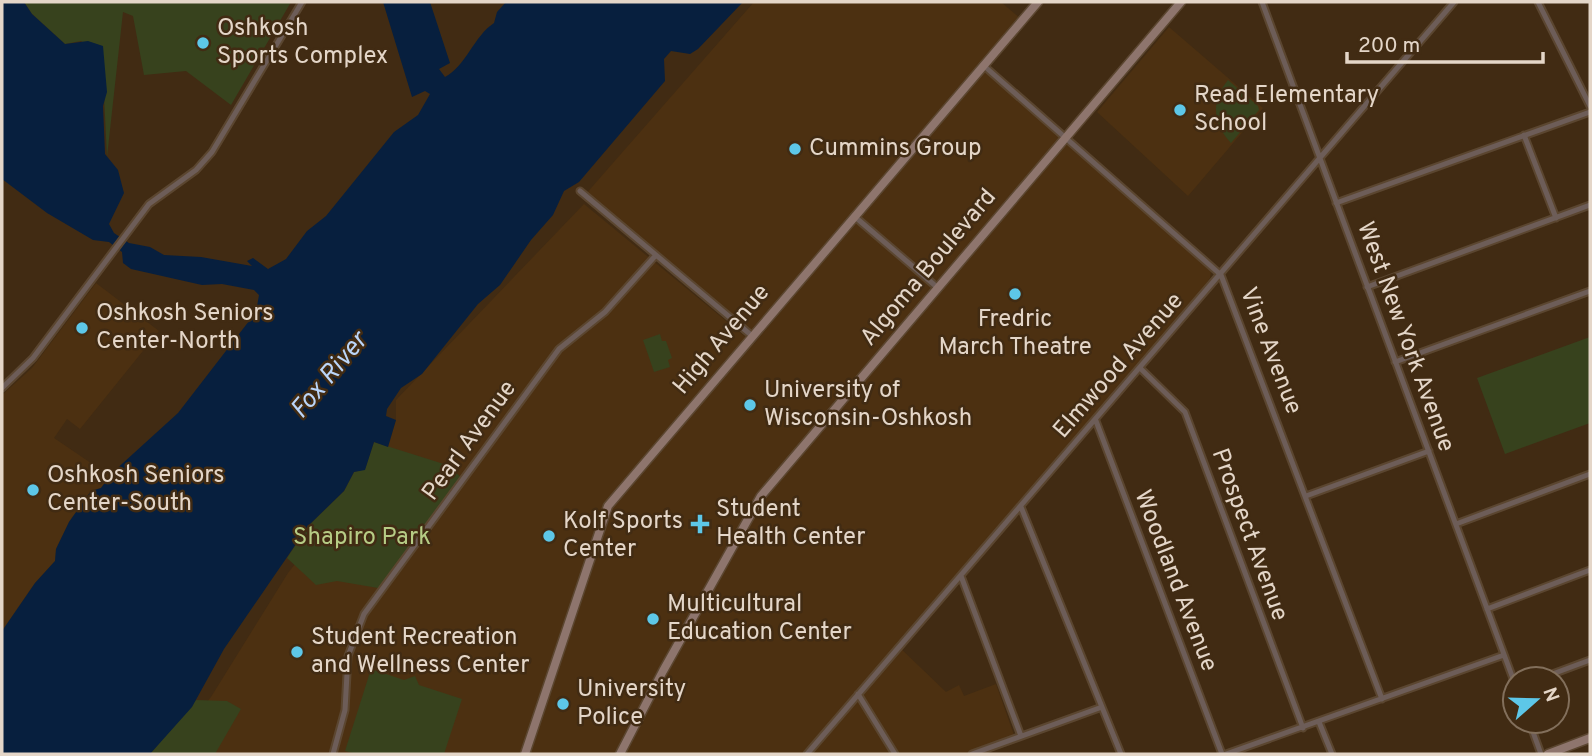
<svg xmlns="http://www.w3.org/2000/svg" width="1592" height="756" font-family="Overpass,sans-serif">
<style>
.built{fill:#4c3011}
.green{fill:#37421d}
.water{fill:#071f3e}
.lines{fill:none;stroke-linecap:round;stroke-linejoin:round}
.street-casing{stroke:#5b4630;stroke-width:9}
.secondary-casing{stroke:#5b4630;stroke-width:11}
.street{stroke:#6d5d58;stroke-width:5}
.secondary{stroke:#8e756d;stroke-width:8}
.poi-dot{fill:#5dc7e8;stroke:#412b13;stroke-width:2.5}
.labels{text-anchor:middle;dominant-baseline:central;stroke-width:5;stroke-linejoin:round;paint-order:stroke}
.poi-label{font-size:24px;fill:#e4d6c8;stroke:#412b13;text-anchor:start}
.street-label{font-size:24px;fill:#e4d6c8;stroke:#412b13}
.park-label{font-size:24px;fill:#b6cc85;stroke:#412b13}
.water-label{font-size:26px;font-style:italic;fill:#bad5f9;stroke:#412b13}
</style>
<rect width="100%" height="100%" fill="#412b13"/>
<path class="built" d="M754 2H1001L1022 20 983 65 1211 271 1210 278 1201 291 896 644 946 692 959 685 964 696 996 684 1014 735 964 754H164L211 697 288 573 388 447 396 420V400L584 204 754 344 942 115 751 335 585 195Z
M1169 27 1263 108 1188 196 1097 112Z
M96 283 159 331 80 429 67 419 54 438 110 476 101 488 91 491 69 522 56 549 55 561 35 583 2 631V395L32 368Z"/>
<path class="green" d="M24 2H291L231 105 186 71 144 75 133 16 123 12 107 157 102 55 81 41 65 44 32 14Z
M1228 80 1258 106 1259 110 1231 143C1212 123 1211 101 1228 80Z
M660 334 662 341H666L672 358 668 360 670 367 654 372 643 340Z
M1590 337V423L1505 454 1477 378Z
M374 442 447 465 463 479 394 572 378 588 337 581 316 585 287 558 308 526 344 491 354 472 365 469Z
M371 669 404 680 415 676 419 685 462 699 444 754H356L345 751Z
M196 700 227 701 241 709 215 754H150Z"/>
<path class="water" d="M2 2H24L32 14 65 44 88 41 103 46 107 92 103 106 105 154 118 170 124 193 109 224 114 233 129 243 150 247 164 255 201 257 252 266 247 261 253 258 268 269 286 259 307 231 326 216 394 132 418 115 430 94 425 91 412 97 383 2H430L450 63 439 69 445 77C466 66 474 36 494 23L497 12 506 2H743L698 49 690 54 671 51 664 59 665 81 579 182 564 191 553 215 531 240 500 285 478 304 422 374 401 388 387 409 386 416 396 420 388 447 374 442 365 470 354 472 344 491 308 526 294 547 224 649 192 707 150 754H2V631L35 583 55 561 56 549 69 522 91 491 101 488 112 473 178 413 256 312 259 295 254 290 222 284 202 285 131 269 123 263 122 252 109 242 93 240 47 213 2 179Z"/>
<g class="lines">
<g class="street-casing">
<path id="street" d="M1262 2 1515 684
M1538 2 1590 106
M983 65 1221 275 1382 699
M1524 135 1556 218
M580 191 751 335
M1336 203 1590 112
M854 216 938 288
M1367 287 1590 205
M1395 362 1590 291
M1141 369 1185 412 1303 728
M2 388 33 358 149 204 196 170 212 152 302 2
M1096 421 1222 754
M1306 496 1429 451
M1021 507 1121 754
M1456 524 1590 474
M961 576 1021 736
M1487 609 1590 570
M1539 679 1590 660
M858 694 895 754
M1529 721 1541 754
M1319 722 1332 754
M333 754 345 710 348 656 364 614 559 349 605 312 656 255
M807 754 1454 2
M972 754 1102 707
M1226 754 1504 655"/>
</g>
<g class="secondary-casing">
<path id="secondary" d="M525 754 608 506 1038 2
M620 754 663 671 761 496 1181 2
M1548 754 1590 738"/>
</g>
<use href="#street" class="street"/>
<use href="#secondary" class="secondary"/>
</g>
<g class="poi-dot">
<circle cx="203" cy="43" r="7"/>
<circle cx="1180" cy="110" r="7"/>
<circle cx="795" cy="149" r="7"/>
<circle cx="1015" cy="294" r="7"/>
<circle cx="82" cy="328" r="7"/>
<circle cx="750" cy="405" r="7"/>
<circle cx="33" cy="490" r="7"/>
<path d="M696.5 513.5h7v7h7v7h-7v7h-7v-7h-7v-7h7z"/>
<circle cx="549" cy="536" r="7"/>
<circle cx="653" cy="619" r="7"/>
<circle cx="297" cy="652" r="7"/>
<circle cx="563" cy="704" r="7"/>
</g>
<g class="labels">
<g class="poi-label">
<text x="217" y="29">Oshkosh<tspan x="217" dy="28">Sports Complex</tspan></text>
<text x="1194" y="96">Read Elementary<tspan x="1194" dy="28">School</tspan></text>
<text x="809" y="149">Cummins Group</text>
<text x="96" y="314">Oshkosh Seniors<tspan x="96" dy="28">Center-North</tspan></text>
<text x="1015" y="320" text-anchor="middle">Fredric<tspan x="1015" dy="28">March Theatre</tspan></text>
<text x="764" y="391">University of<tspan x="764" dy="28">Wisconsin-Oshkosh</tspan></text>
<text x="47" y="476">Oshkosh Seniors<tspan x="47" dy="28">Center-South</tspan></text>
<text x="716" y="510">Student<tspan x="716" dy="28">Health Center</tspan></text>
<text x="563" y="522">Kolf Sports<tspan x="563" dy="28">Center</tspan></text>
<text x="667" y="605">Multicultural<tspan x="667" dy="28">Education Center</tspan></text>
<text x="311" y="638">Student Recreation<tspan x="311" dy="28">and Wellness Center</tspan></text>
<text x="577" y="690">University<tspan x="577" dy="28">Police</tspan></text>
</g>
<g class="street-label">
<text transform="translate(929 268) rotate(-50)">Algoma Boulevard</text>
<text transform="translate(1405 337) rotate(70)">West New York Avenue</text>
<text transform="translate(722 340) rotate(-50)">High Avenue</text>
<text transform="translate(1270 351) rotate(69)">Vine Avenue</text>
<text transform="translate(1119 366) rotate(-49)">Elmwood Avenue</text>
<text transform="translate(470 441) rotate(-54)">Pearl Avenue</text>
<text transform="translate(1249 535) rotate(70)">Prospect Avenue</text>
<text transform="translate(1175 581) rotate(69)">Woodland Avenue</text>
</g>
<g class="park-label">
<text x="362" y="538">Shapiro Park</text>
</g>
<g class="water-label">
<text transform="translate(330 376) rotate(-50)">Fox River</text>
</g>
</g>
<rect width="1592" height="756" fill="none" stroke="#e4d6c8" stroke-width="7"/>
<g transform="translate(1536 700) rotate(70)"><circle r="33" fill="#412b13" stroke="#826f5b" stroke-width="2"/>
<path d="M0-5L12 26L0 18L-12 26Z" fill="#5dc7e8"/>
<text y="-10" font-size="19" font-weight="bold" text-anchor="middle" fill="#e4d6c8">N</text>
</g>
<path d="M1347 52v10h196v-10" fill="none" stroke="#e4d6c8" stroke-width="3.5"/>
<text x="1358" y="52" font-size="21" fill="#e4d6c8" stroke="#412b13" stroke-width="5" paint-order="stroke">200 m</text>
</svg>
